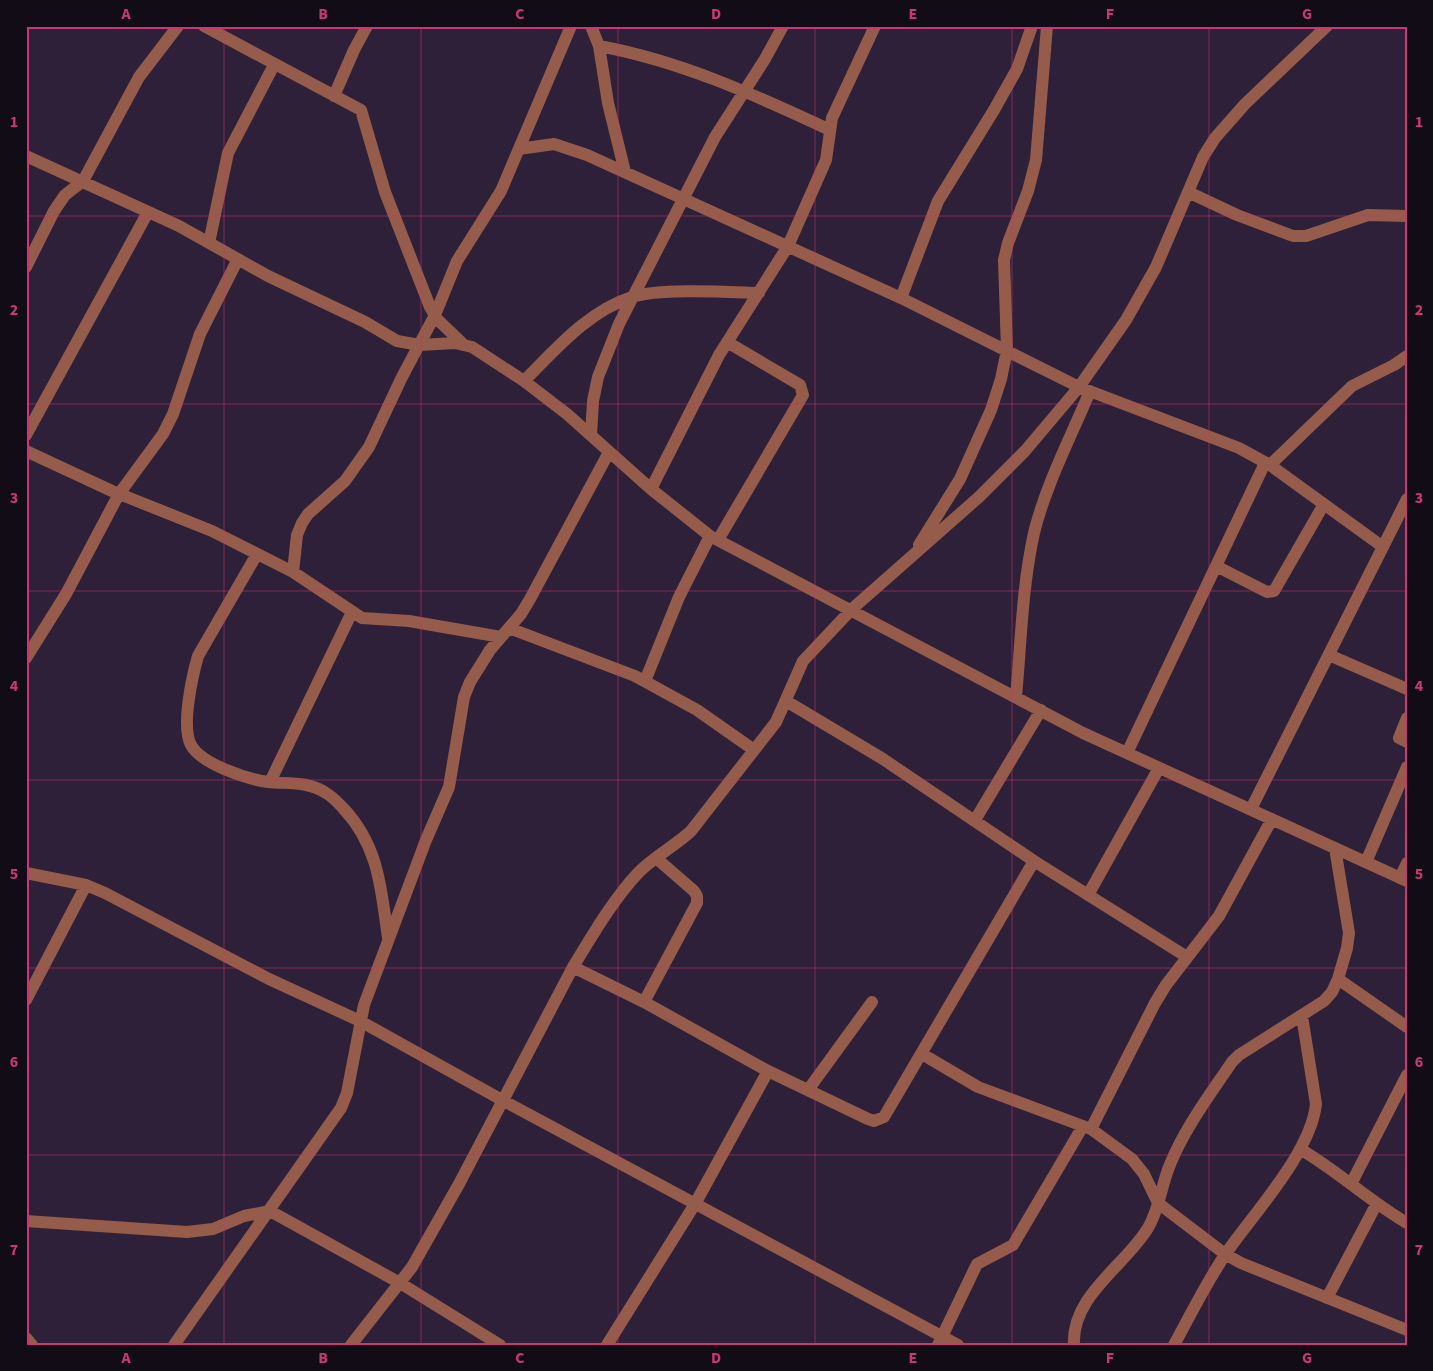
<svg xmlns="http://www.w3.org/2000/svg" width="1433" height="1371" font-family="'Source Sans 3',sans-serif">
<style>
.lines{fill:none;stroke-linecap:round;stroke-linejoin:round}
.minor{stroke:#955c4b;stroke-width:12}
.grid{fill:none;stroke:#ca3873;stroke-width:1;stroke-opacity:0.55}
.neatline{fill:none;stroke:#ca3873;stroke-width:2}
.grid-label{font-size:16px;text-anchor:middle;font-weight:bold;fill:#ca3873}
</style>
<rect width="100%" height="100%" fill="#2d2038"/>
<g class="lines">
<path class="minor" d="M204 26 361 110 385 192 430 307 437 319 463 344
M591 26 599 46 608 103 625 172
M599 46C681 61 755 95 830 130
M334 96 354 50 367 26
M519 149 554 144 587 155 901 298 1079 387 1239 448 1270 465 1383 547
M26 156 179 226 268 276 365 322 397 341 420 345 455 343 472 347 524 381 567 414 651 489 710 536 1083 733 1407 881
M1188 192 1237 215 1293 236H1306L1368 215 1407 216
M209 243 228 153 274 65
M26 267 54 211 65 195 83 181 139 77 178 26
M901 298 938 201 994 110 1017 69 1032 26
M524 381C555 350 588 311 632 297 662 288 727 292 759 293
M26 435 148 212
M591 435 593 401 598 377 619 324 715 137 765 59 783 26
M26 451 112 491 212 531 293 572 362 618 409 621 501 637
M1270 465 1352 386 1394 365 1407 356
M651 489 719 355 788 246 826 160 832 118 875 26
M718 540 803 395 800 385 727 342
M919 545 960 479 991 410 1001 379 1007 350 1004 260 1008 243 1028 191 1036 160 1047 26
M257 554 198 656C192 677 181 727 191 745 201 764 247 779 268 782 288 784 308 781 326 793 332 796 338 803 343 808 379 846 381 889 388 938
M1216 566 1267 592 1274 591 1324 504
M293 572 297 535 302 523 308 514 345 481 369 447 402 377 435 315 457 261 501 191 571 26
M509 628 635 676 697 710 754 750
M1329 655 1407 689
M26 658 66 594 119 494 163 434 173 414 200 334 238 259
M645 681 679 597 710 536
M1016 697C1021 643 1022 587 1034 533 1046 484 1071 437 1090 391
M786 701 883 759 1034 861 1187 957
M1407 718 1399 738 1407 742
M1127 753 1265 463
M270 782 352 612
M1251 809 1407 499
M975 820 1041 710
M1366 862 1407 767
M26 873 86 885 105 893 269 979 360 1021 502 1100 958 1345
M1400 878 1407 863
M1088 895 1159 768
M573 967 644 1002 768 1071 868 1119 874 1121 884 1117 1034 861
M1338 979 1407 1027
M26 1000 86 885
M644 1002 697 903V896L694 891 656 858
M922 1054 978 1087 1091 1129 1132 1159 1144 1174 1158 1203 1225 1254 1241 1263 1407 1330
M808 1090 872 1002
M1091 1129 1155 1003 1166 985 1219 916 1272 819
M1300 1149C1338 1171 1369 1201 1407 1223
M1351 1184 1407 1075
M26 1221 187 1232 213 1229 244 1216 270 1211 400 1283 500 1345
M1327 1298 1376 1205
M26 1338 32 1345
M174 1345 341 1108 347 1093 364 1005 426 840 449 787 464 697 470 682 490 650 521 614 530 599 609 452
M351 1345 412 1267 459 1184 573 967C592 936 614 898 639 872 655 856 675 846 691 831L776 722 803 661 852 609 979 497 1025 451 1079 387 1126 320 1156 267 1203 157 1215 138 1245 104 1327 26
M607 1345 695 1204 768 1071
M938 1345 977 1264 1013 1245 1083 1126
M1074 1345C1071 1296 1125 1266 1148 1228 1159 1210 1161 1187 1169 1167 1184 1129 1209 1096 1232 1062L1239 1055 1324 1001 1332 992 1338 979 1347 948 1349 933 1335 848
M1174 1345C1191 1314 1207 1281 1227 1252 1255 1212 1311 1152 1316 1104L1302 1016"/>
</g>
<path class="grid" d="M224 26V1345M421 26V1345M618 26V1345M815 26V1345M1012 26V1345M1209 26V1345M26 216H1407M26 404H1407M26 591H1407M26 780H1407M26 968H1407M26 1155H1407"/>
<rect width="1433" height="1371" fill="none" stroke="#120c17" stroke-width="55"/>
<rect x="28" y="28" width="1378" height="1316" class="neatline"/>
<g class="grid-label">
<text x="126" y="19">A</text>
<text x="323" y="19">B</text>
<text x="520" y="19">C</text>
<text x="716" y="19">D</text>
<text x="913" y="19">E</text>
<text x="1110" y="19">F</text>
<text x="1307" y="19">G</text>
<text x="14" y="127">1</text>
<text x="1419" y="127">1</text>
<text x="14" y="315">2</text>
<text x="1419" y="315">2</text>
<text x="14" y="503">3</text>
<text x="1419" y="503">3</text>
<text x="14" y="691">4</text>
<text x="1419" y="691">4</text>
<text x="14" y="879">5</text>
<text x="1419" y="879">5</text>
<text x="14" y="1067">6</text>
<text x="1419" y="1067">6</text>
<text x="14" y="1255">7</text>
<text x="1419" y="1255">7</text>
<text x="126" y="1363">A</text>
<text x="323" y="1363">B</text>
<text x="520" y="1363">C</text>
<text x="716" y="1363">D</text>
<text x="913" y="1363">E</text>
<text x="1110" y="1363">F</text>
<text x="1307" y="1363">G</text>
</g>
</svg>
